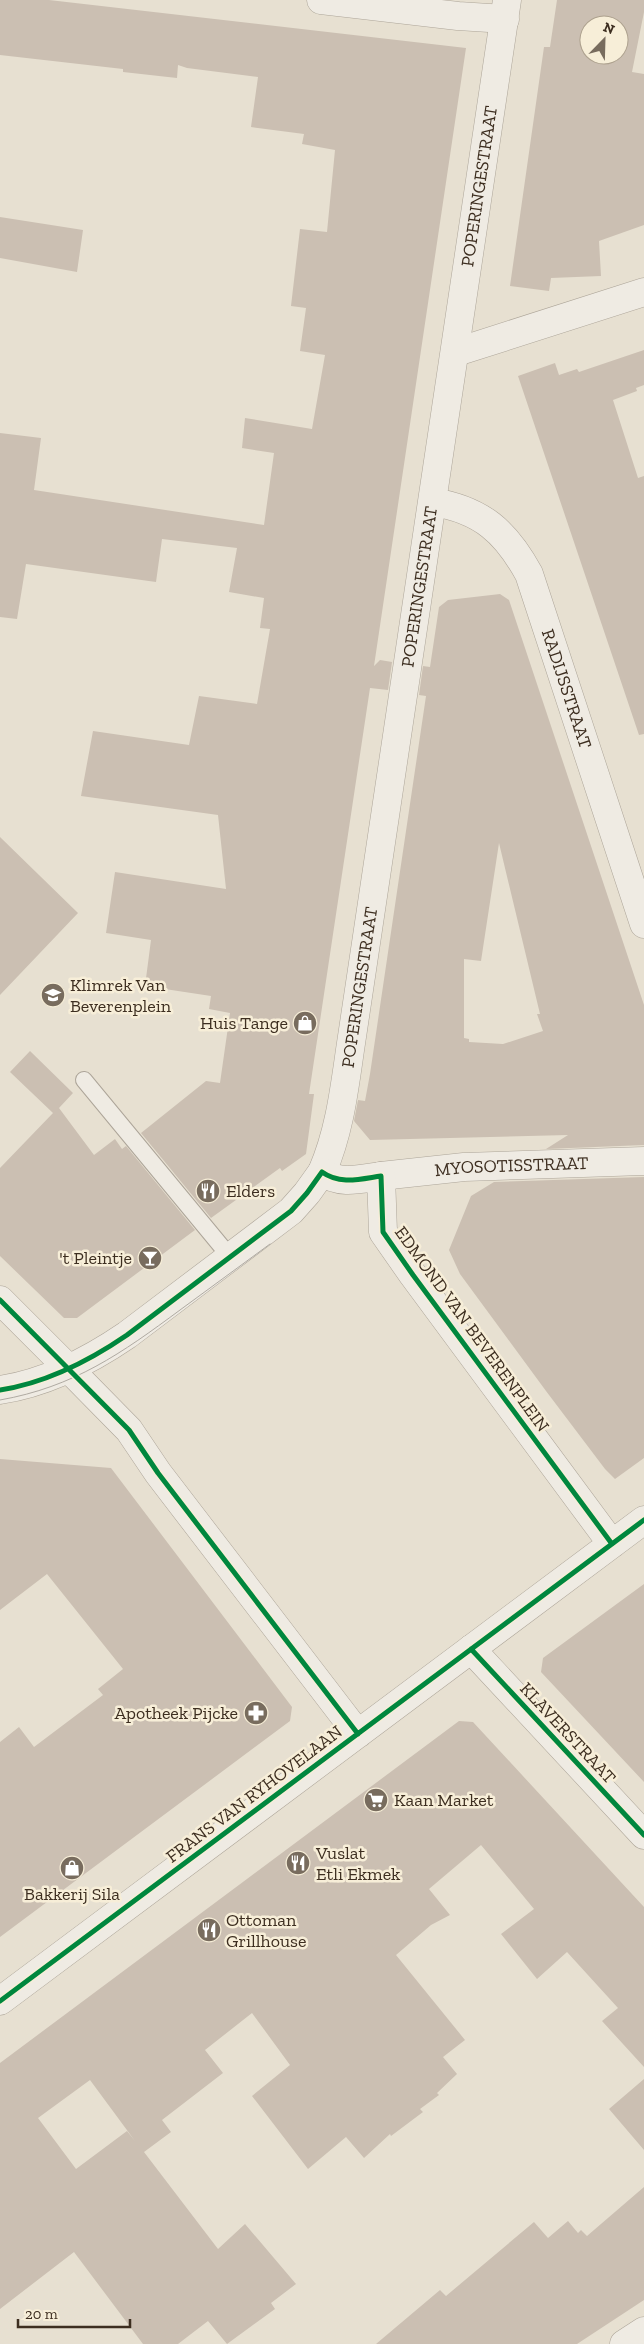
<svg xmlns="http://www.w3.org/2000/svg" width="644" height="2344" font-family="'Zilla Slab',serif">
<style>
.building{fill:#cbbfb2;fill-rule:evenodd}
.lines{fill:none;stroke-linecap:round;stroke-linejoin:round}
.service-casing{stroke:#ada599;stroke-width:18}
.minor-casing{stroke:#ada599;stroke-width:29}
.tertiary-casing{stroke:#ada599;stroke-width:29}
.service{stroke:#efebe3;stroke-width:16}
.minor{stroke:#efebe3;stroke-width:28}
.tertiary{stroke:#efebe3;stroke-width:28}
.tram{stroke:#afaaa2;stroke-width:1}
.cycleway-casing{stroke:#f7eed8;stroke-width:8}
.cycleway{stroke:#00873e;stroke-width:5}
.labels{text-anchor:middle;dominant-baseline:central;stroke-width:5;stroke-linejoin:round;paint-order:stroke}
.street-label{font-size:18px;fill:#3d2e20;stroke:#f7eed8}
.poi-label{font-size:18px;fill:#3d2e20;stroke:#f7eed8;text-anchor:start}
</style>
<rect width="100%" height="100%" fill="#e7e0d1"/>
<path class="building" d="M0 0H49L466 48 374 666 380 660 392 662 388 690 370 688 309 1094H314L306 1154 282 1171 280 1168 211 1218 141 1133 206 1081 220 1083 230 1013 209 1009 211 996 145 986 151 940 106 933 115 872 226 889 218 815 81 796 93 731 189 745 199 696 257 704 270 629 260 628 264 598 229 592 237 548 162 539 156 582 26 564 17 619 0 617V433L41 438 34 490 264 525 274 453 242 448 245 418 312 429 325 355 300 351 306 308 291 306 300 229 327 232 335 150 302 144 304 134 251 127 258 77 187 68 178 65 177 78 123 72V69L0 55Z
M557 0H644V12L632 72 644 74V225L599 241 601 276 551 278 549 291 510 286 544 47H550ZM589 25H619V55H589Z
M0 217 83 230 77 272 0 258Z
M644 350V385L636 388 637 391 613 400 638 478 644 476V734L639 735 518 376 555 363 559 375 577 369 579 372Z
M500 594 509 600 644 1005V1145L546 1149 568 1135 370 1140 354 1121 358 1100 365 1101 370 1074 426 696 419 695 423 666 430 667 439 607 448 600ZM499 843 540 1014H537L543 1031 503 1044 469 1042V1039L464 1038V959L481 961Z
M0 837 78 913 0 995Z
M30 1051 73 1093 59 1108 94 1155 115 1139 122 1149 126 1146 195 1230 77 1318H64L0 1256V1168L53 1113 10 1072Z
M644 1177V1458L615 1479 605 1469 546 1391 460 1274 449 1250 471 1196 494 1182Z
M0 1459 111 1468 292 1707 290 1721 0 1937V1742L19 1727 34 1747 103 1695 98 1689 123 1669 47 1574 0 1610Z
M644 1584V1782L541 1672 543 1658Z
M459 1721 473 1722 644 1907V2067L602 2021 618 2008 567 1952 537 1979 501 1934 534 1909 481 1845 429 1889 450 1915 431 1925 396 1955 465 2040 443 2057 457 2074 437 2093 439 2095 420 2109 423 2112 391 2136 390 2134 364 2158 346 2137 308 2169 252 2096 290 2065 252 2013 205 2050 223 2073 162 2120 171 2132 144 2152 218 2249 245 2224 296 2284 271 2303 275 2309 227 2344 208 2321 178 2344H143L74 2252 0 2309V2063ZM90 2080 135 2141 127 2131 76 2169 38 2118Z
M644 2079V2150L609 2109Z
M644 2187V2300L577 2344H376L440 2290 446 2296 534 2222 548 2238 568 2221 578 2233 581 2230 587 2236Z"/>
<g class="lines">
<g class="service-casing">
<path id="service" d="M84 1080 231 1258"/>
</g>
<g class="minor-casing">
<g id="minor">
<path d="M321 0 458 16 505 19"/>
<path d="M456 349 463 350 644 292"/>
<path id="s1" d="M433 502C482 510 506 532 529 574L644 924"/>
<path id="s2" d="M322 1172C339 1133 344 1092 350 1050L507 0"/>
<path id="s3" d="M381 1176 464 1167 644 1161"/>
<path d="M0 1300 69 1369"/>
<path d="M471 1649 644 1835"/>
<path d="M624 2344 644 2331"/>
</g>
</g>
<g class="tertiary-casing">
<path id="tertiary" d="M69 1369 129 1430 158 1473 358 1734
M0 1390C46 1383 89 1361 127 1335L291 1211 307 1193 322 1172C340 1185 360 1179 381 1176L383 1232 413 1275 612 1544
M0 2001 644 1520"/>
</g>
<use href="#service" class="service"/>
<use href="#minor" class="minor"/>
<use href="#tertiary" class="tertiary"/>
<path class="tram" d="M0 1400C74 1387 122 1353 180 1310 210 1288 240 1266 270 1244"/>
<g class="cycleway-casing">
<path id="cycleway" d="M0 1300 129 1430 158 1473 358 1734
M0 1390C46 1383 89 1361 127 1335L291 1211 307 1193 322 1172C340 1185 360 1179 381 1176L383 1232 413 1275 612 1544
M471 1649 644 1835
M0 2001 644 1520"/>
</g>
<use href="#cycleway" class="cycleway"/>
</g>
<defs>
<g id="school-disc" transform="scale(1.25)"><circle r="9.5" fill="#786c5e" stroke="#f7eed8"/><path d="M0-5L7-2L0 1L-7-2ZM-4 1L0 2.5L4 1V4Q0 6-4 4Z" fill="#fff"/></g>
<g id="shop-disc" transform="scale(1.25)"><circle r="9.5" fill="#786c5e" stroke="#f7eed8"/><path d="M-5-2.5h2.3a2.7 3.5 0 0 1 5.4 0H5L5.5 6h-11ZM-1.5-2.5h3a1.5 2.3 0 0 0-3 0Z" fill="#fff"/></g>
<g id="restaurant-disc" transform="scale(1.25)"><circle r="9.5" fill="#786c5e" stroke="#f7eed8"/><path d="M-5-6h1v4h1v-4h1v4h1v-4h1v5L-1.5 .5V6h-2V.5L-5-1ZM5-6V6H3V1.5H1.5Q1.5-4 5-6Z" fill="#fff"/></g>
<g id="bar-disc" transform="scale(1.25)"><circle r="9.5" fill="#786c5e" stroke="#f7eed8"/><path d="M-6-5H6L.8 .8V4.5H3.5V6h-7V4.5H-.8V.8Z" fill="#fff"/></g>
<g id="pharmacy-disc" transform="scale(1.25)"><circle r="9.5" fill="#786c5e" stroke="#f7eed8"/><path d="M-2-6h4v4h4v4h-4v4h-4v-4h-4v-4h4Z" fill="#fff"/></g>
<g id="supermarket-disc" transform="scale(1.25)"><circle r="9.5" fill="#786c5e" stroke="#f7eed8"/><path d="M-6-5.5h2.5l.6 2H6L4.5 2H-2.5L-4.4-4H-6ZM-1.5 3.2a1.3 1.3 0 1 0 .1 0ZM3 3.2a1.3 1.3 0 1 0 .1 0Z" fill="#fff"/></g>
</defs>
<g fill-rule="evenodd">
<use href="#school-disc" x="53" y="995"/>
<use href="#shop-disc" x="305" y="1023"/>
<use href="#restaurant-disc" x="208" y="1191"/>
<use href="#bar-disc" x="150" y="1258"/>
<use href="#pharmacy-disc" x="256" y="1713"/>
<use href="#supermarket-disc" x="376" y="1800"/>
<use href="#restaurant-disc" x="298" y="1863"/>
<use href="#shop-disc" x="72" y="1868"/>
<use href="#restaurant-disc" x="209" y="1930"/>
</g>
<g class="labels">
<g class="street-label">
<text stroke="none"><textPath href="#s2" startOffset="999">POPERINGESTRAAT</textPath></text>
<text stroke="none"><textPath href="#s2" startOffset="594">POPERINGESTRAAT</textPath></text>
<text stroke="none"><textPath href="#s1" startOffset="246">RADIJSSTRAAT</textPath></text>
<text stroke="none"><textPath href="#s2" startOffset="189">POPERINGESTRAAT</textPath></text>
<text stroke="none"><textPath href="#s3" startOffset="131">MYOSOTISSTRAAT</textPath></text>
<text transform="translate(472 1329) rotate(54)">EDMOND VAN BEVERENPLEIN</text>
<text transform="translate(568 1733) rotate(47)">KLAVERSTRAAT</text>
<text transform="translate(254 1794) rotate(-37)">FRANS VAN RYHOVELAAN</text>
</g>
<g class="poi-label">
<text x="70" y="985">Klimrek Van<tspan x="70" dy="21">Beverenplein</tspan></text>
<text x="288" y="1023" text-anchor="end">Huis Tange</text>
<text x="226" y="1191">Elders</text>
<text x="132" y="1258" text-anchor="end">'t Pleintje</text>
<text x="238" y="1713" text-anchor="end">Apotheek Pijcke</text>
<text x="394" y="1800">Kaan Market</text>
<text x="316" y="1853">Vuslat<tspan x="316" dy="21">Etli Ekmek</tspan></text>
<text x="72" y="1894" text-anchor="middle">Bakkerij Sila</text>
<text x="226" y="1920">Ottoman<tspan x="226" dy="21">Grillhouse</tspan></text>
</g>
</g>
<g transform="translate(604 40) rotate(23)"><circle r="24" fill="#f7eed8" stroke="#ada18e"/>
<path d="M0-4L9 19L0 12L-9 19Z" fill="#786c5e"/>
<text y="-8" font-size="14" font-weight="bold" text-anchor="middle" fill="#3d2e20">N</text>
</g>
<path d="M18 2319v8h112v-8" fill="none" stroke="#3d2e20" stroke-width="2.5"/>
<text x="25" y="2319" font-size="15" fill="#3d2e20" stroke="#f7eed8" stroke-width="4" paint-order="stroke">20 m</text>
</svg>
